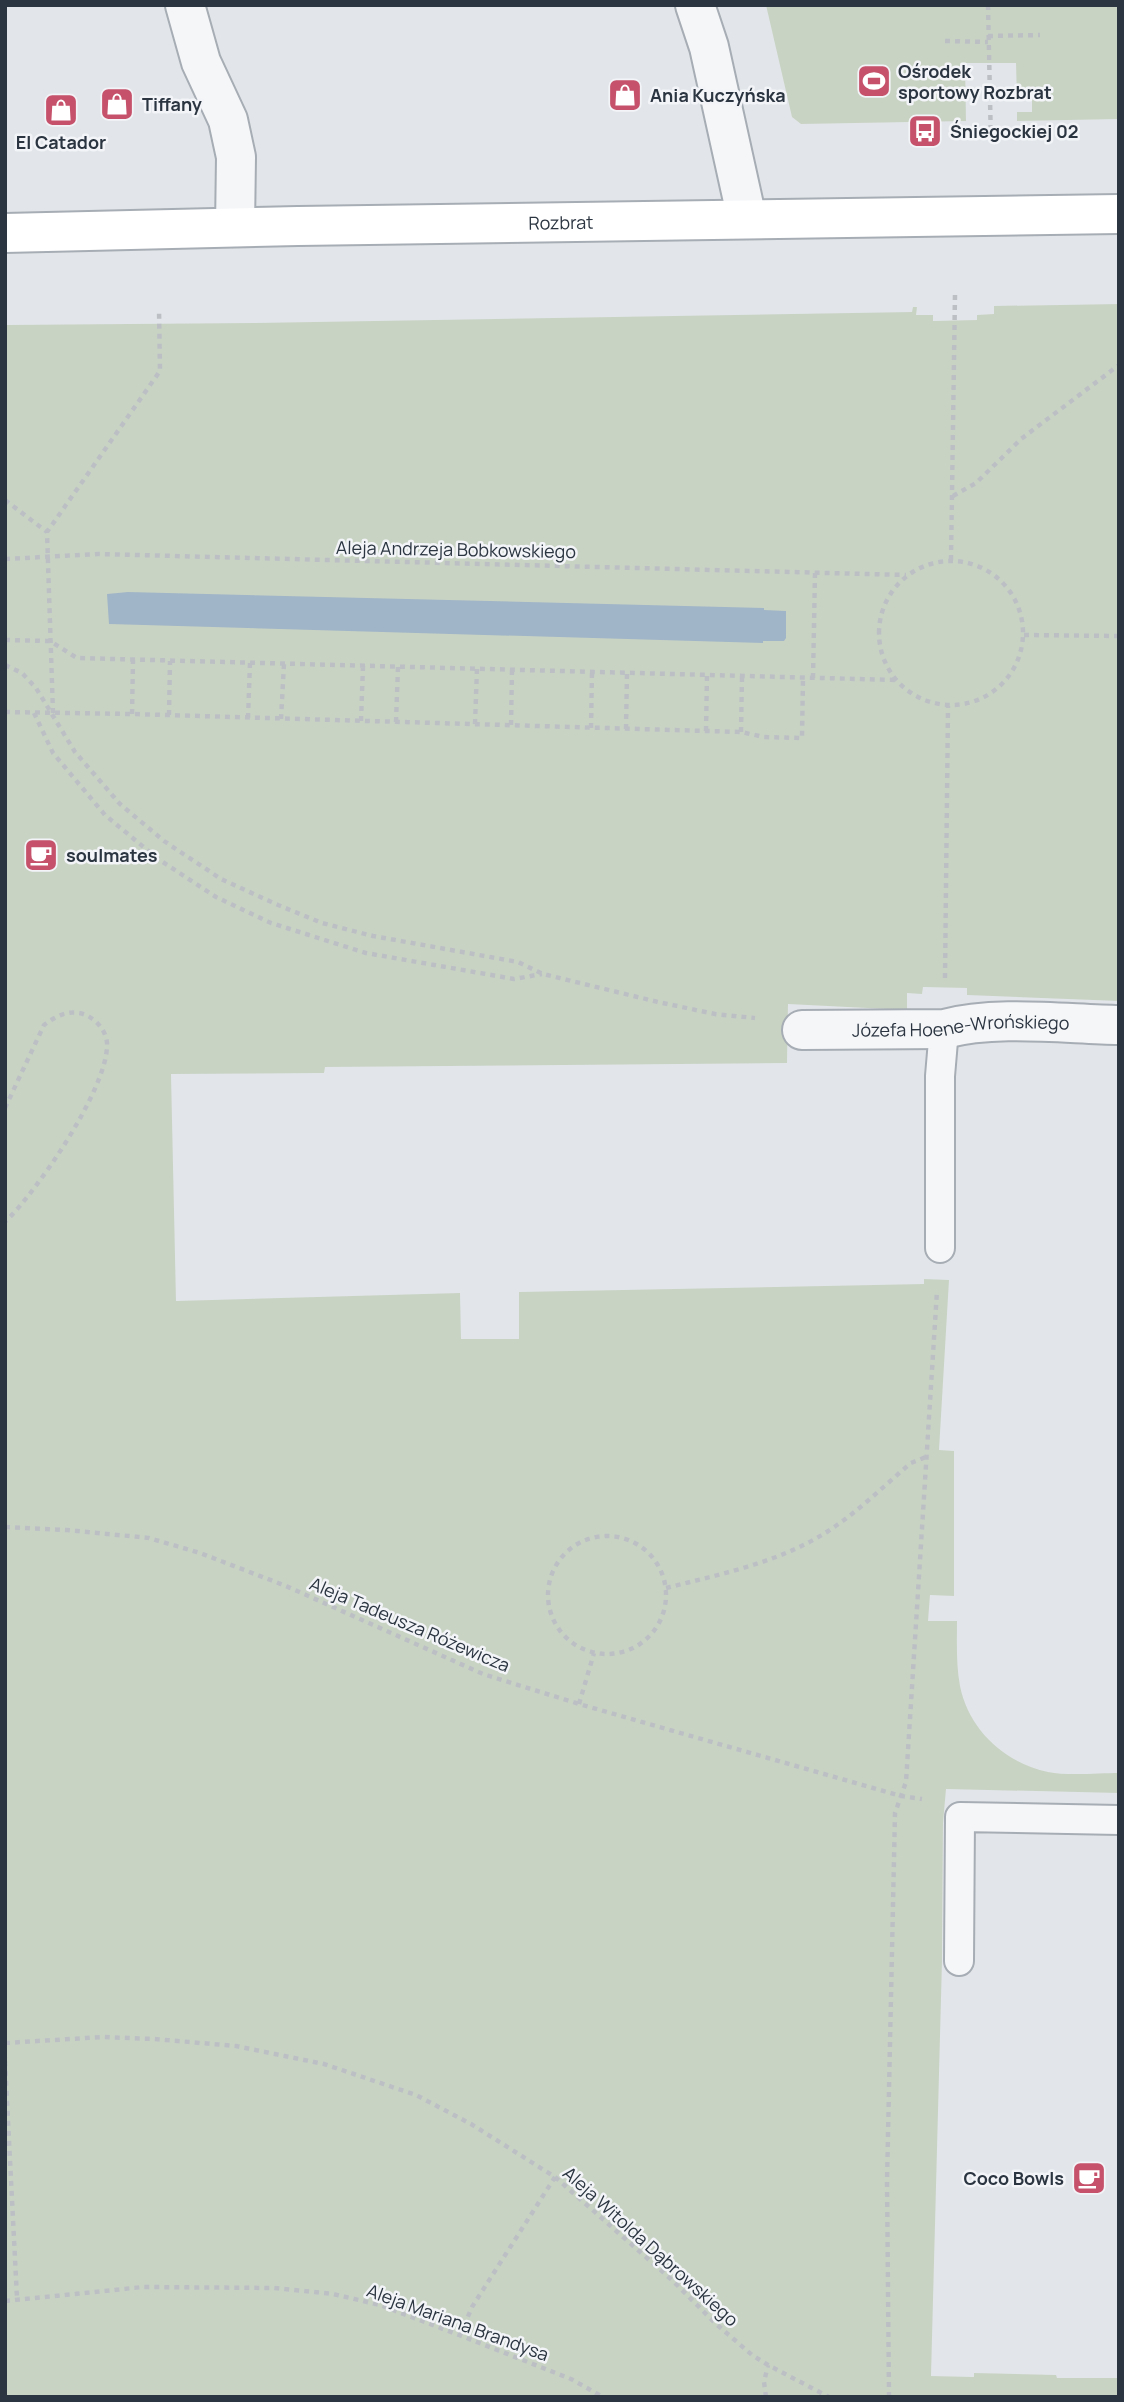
<svg xmlns="http://www.w3.org/2000/svg" width="1124" height="2402" font-family="Manrope,sans-serif">
<style>
.green{fill:#c9d3c4}
.water{fill:#a0b5c7}
.lines{fill:none;stroke-linecap:round;stroke-linejoin:round}
.lane-casing{stroke:#a7adb4;stroke-width:32}
.street-casing{stroke:#a7adb4;stroke-width:42}
.secondary-casing{stroke:#a7adb4;stroke-width:42}
.path{stroke:#bcc0c5;stroke-width:4.5;stroke-dasharray:5 5;stroke-linecap:butt}
.lane{stroke:#f5f6f8;stroke-width:28}
.street{stroke:#f5f6f8;stroke-width:38}
.secondary{stroke:#fff;stroke-width:38}
.labels{text-anchor:middle;dominant-baseline:central;stroke-width:5;stroke-linejoin:round;paint-order:stroke}
.poi-label{font-size:18px;font-weight:bold;fill:#2b3541;stroke:#f2f4f7;text-anchor:start}
.street-label{font-size:18px;fill:#2b3541;stroke:#f2f4f7}
</style>
<rect width="100%" height="100%" fill="#e2e6ea"/>
<path class="green" d="M766 5H1119V119L1017 121V112H1032V100H1017L1016 63H965L966 121 801 124 792 117Z
M1119 304V1001L967 995V988L923 987 922 994 907 993V1010L788 1004 787 1063 325 1067 324 1073 171 1074 176 1301 460 1293 461 1339H519V1292L924 1284V1279L949 1280 939 1450 954 1451V1596L930 1595 928 1621H957C957 1642 956 1665 960 1686 969 1730 1005 1763 1048 1772 1068 1776 1098 1773 1119 1773V1793L946 1789 943 1823 942 1961 931 2376 974 2377V2373L1056 2375 1057 2378H1119V2397H5V325L253 323 912 312 913 307H917L916 315H933V321L977 320V315L994 314V306Z"/>
<path class="water" d="M128 592 764 608V610L786 611V638L784 641H763V643L109 624 107 594Z"/>
<g class="lines">
<g class="lane-casing">
<path id="lane" d="M940 1248V1076L944 1029
M959 1961 960 1817 1119 1820"/>
</g>
<g class="street-casing">
<g id="street">
<path d="M185 5 201 62 228 120 236 157 235 227"/>
<path d="M695 5 709 47 747 219"/>
<path id="s1" d="M802 1030 944 1029C997 1015 1064 1024 1119 1025"/>
</g>
</g>
<g class="secondary-casing">
<g id="secondary">
<path id="s2" d="M5 233 298 226 1119 214"/>
</g>
</g>
<path class="path" d="M988 5 991 145
M988 36 1040 35
M945 41 988 42
M953 496 976 483 1021 439 1119 365
M5 500 47 532
M5 559 98 554 906 575
M951 560 955 294
M879 633a72 72 0 1 1 144 0a72 72 0 1 1-144 0Z
M1024 635 1119 636
M5 640 50 641 77 658 896 680
M5 665 22 673 36 688 75 752 120 804 164 841 221 879 278 905 322 923 373 936 518 962 543 974 658 1002 715 1014 755 1018
M813 678 815 573
M5 712 132 714 741 732 764 737 802 738 803 678
M34 713 53 753 105 815 158 859 216 897 271 923 366 953 514 979 542 974
M53 713 47 532 160 371 159 309
M132 714 133 660
M169 715 170 661
M248 718 250 663
M281 719 284 664
M361 721 363 666
M396 722 398 667
M475 724 477 669
M511 725 512 670
M591 728 592 672
M626 729 627 673
M706 731 707 675
M741 732 742 676
M945 978 948 706
M5 1108 44 1025C57 1015 72 1008 88 1016 99 1022 108 1034 107 1047 105 1092 38 1190 5 1222
M5 1527 67 1530 149 1538 200 1553 286 1586 483 1674 579 1704 901 1796 922 1799
M548 1595a59 59 0 1 1 118 0a59 59 0 1 1-118 0Z
M666 1588C725 1573 787 1561 837 1525 863 1507 886 1484 911 1463L926 1457
M579 1704 594 1653
M5 2043 103 2037 154 2039 236 2046 324 2064 416 2095 471 2124 555 2177 673 2281 715 2323 752 2355 768 2365 829 2397
M5 2061 17 2298
M5 2301 143 2287 274 2288 333 2294 380 2305 459 2335 571 2379 603 2397
M460 2335 472 2307 555 2177
M766 2397 764 2382 768 2365
M889 2397 887 2181 895 1813 906 1782 937 1291"/>
<use href="#lane" class="lane"/>
<use href="#street" class="street"/>
<use href="#secondary" class="secondary"/>
</g>
<defs>
<g id="stadium-square" transform="scale(1.75)"><rect x="-9" y="-9" width="18" height="18" rx="4" fill="#c5516a" stroke="#f2f4f7"/><path d="M0-5a6.5 5 0 1 0 0 10a6.5 5 0 1 0 0-10ZM-3.5-1.8h7v3.6h-7Z" fill="#fff"/></g>
<g id="shop-square" transform="scale(1.75)"><rect x="-9" y="-9" width="18" height="18" rx="4" fill="#c5516a" stroke="#f2f4f7"/><path d="M-5-2.5h2.3a2.7 3.5 0 0 1 5.4 0H5L5.5 6h-11ZM-1.5-2.5h3a1.5 2.3 0 0 0-3 0Z" fill="#fff"/></g>
<g id="bus-square" transform="scale(1.75)"><rect x="-9" y="-9" width="18" height="18" rx="4" fill="#c5516a" stroke="#f2f4f7"/><path d="M-5-6H5V4H4V6H2V4H-2V6H-4V4H-5ZM-3.5-4V0h7V-4ZM-3.5 1.2v1.5H-2V1.2ZM2 1.2v1.5H3.5V1.2Z" fill="#fff"/></g>
<g id="cafe-square" transform="scale(1.75)"><rect x="-9" y="-9" width="18" height="18" rx="4" fill="#c5516a" stroke="#f2f4f7"/><path d="M-5.5-4.5H6V0H3Q3 3.5 0 3.5H-2.5Q-5.5 3.5-5.5 0ZM3-3.2v2h1.7v-2ZM-6 4.5H4V6H-6Z" fill="#fff"/></g>
</defs>
<g fill-rule="evenodd">
<use href="#stadium-square" x="874" y="81"/>
<use href="#shop-square" x="625" y="95"/>
<use href="#shop-square" x="117" y="104"/>
<use href="#shop-square" x="61" y="110"/>
<use href="#bus-square" x="925" y="131"/>
<use href="#cafe-square" x="41" y="855"/>
<use href="#cafe-square" x="1089" y="2178"/>
</g>
<g class="labels">
<g class="poi-label">
<text x="898" y="71">Ośrodek<tspan x="898" dy="21">sportowy Rozbrat</tspan></text>
<text x="650" y="95">Ania Kuczyńska</text>
<text x="142" y="104">Tiffany</text>
<text x="950" y="131">Śniegockiej 02</text>
<text x="61" y="142" text-anchor="middle">El Catador</text>
<text x="66" y="855">soulmates</text>
<text x="1064" y="2178" text-anchor="end">Coco Bowls</text>
</g>
<g class="street-label">
<text stroke="none"><textPath href="#s2" startOffset="556">Rozbrat</textPath></text>
<text transform="translate(456 549) rotate(1)">Aleja Andrzeja Bobkowskiego</text>
<text stroke="none"><textPath href="#s1" startOffset="159">Józefa Hoene-Wrońskiego</textPath></text>
<text transform="translate(410 1624) rotate(23)">Aleja Tadeusza Różewicza</text>
<text transform="translate(651 2246) rotate(42)">Aleja Witolda Dąbrowskiego</text>
<text transform="translate(458 2322) rotate(20)">Aleja Mariana Brandysa</text>
</g>
</g>
<rect width="1124" height="2402" fill="none" stroke="#2b3541" stroke-width="14"/>
</svg>
